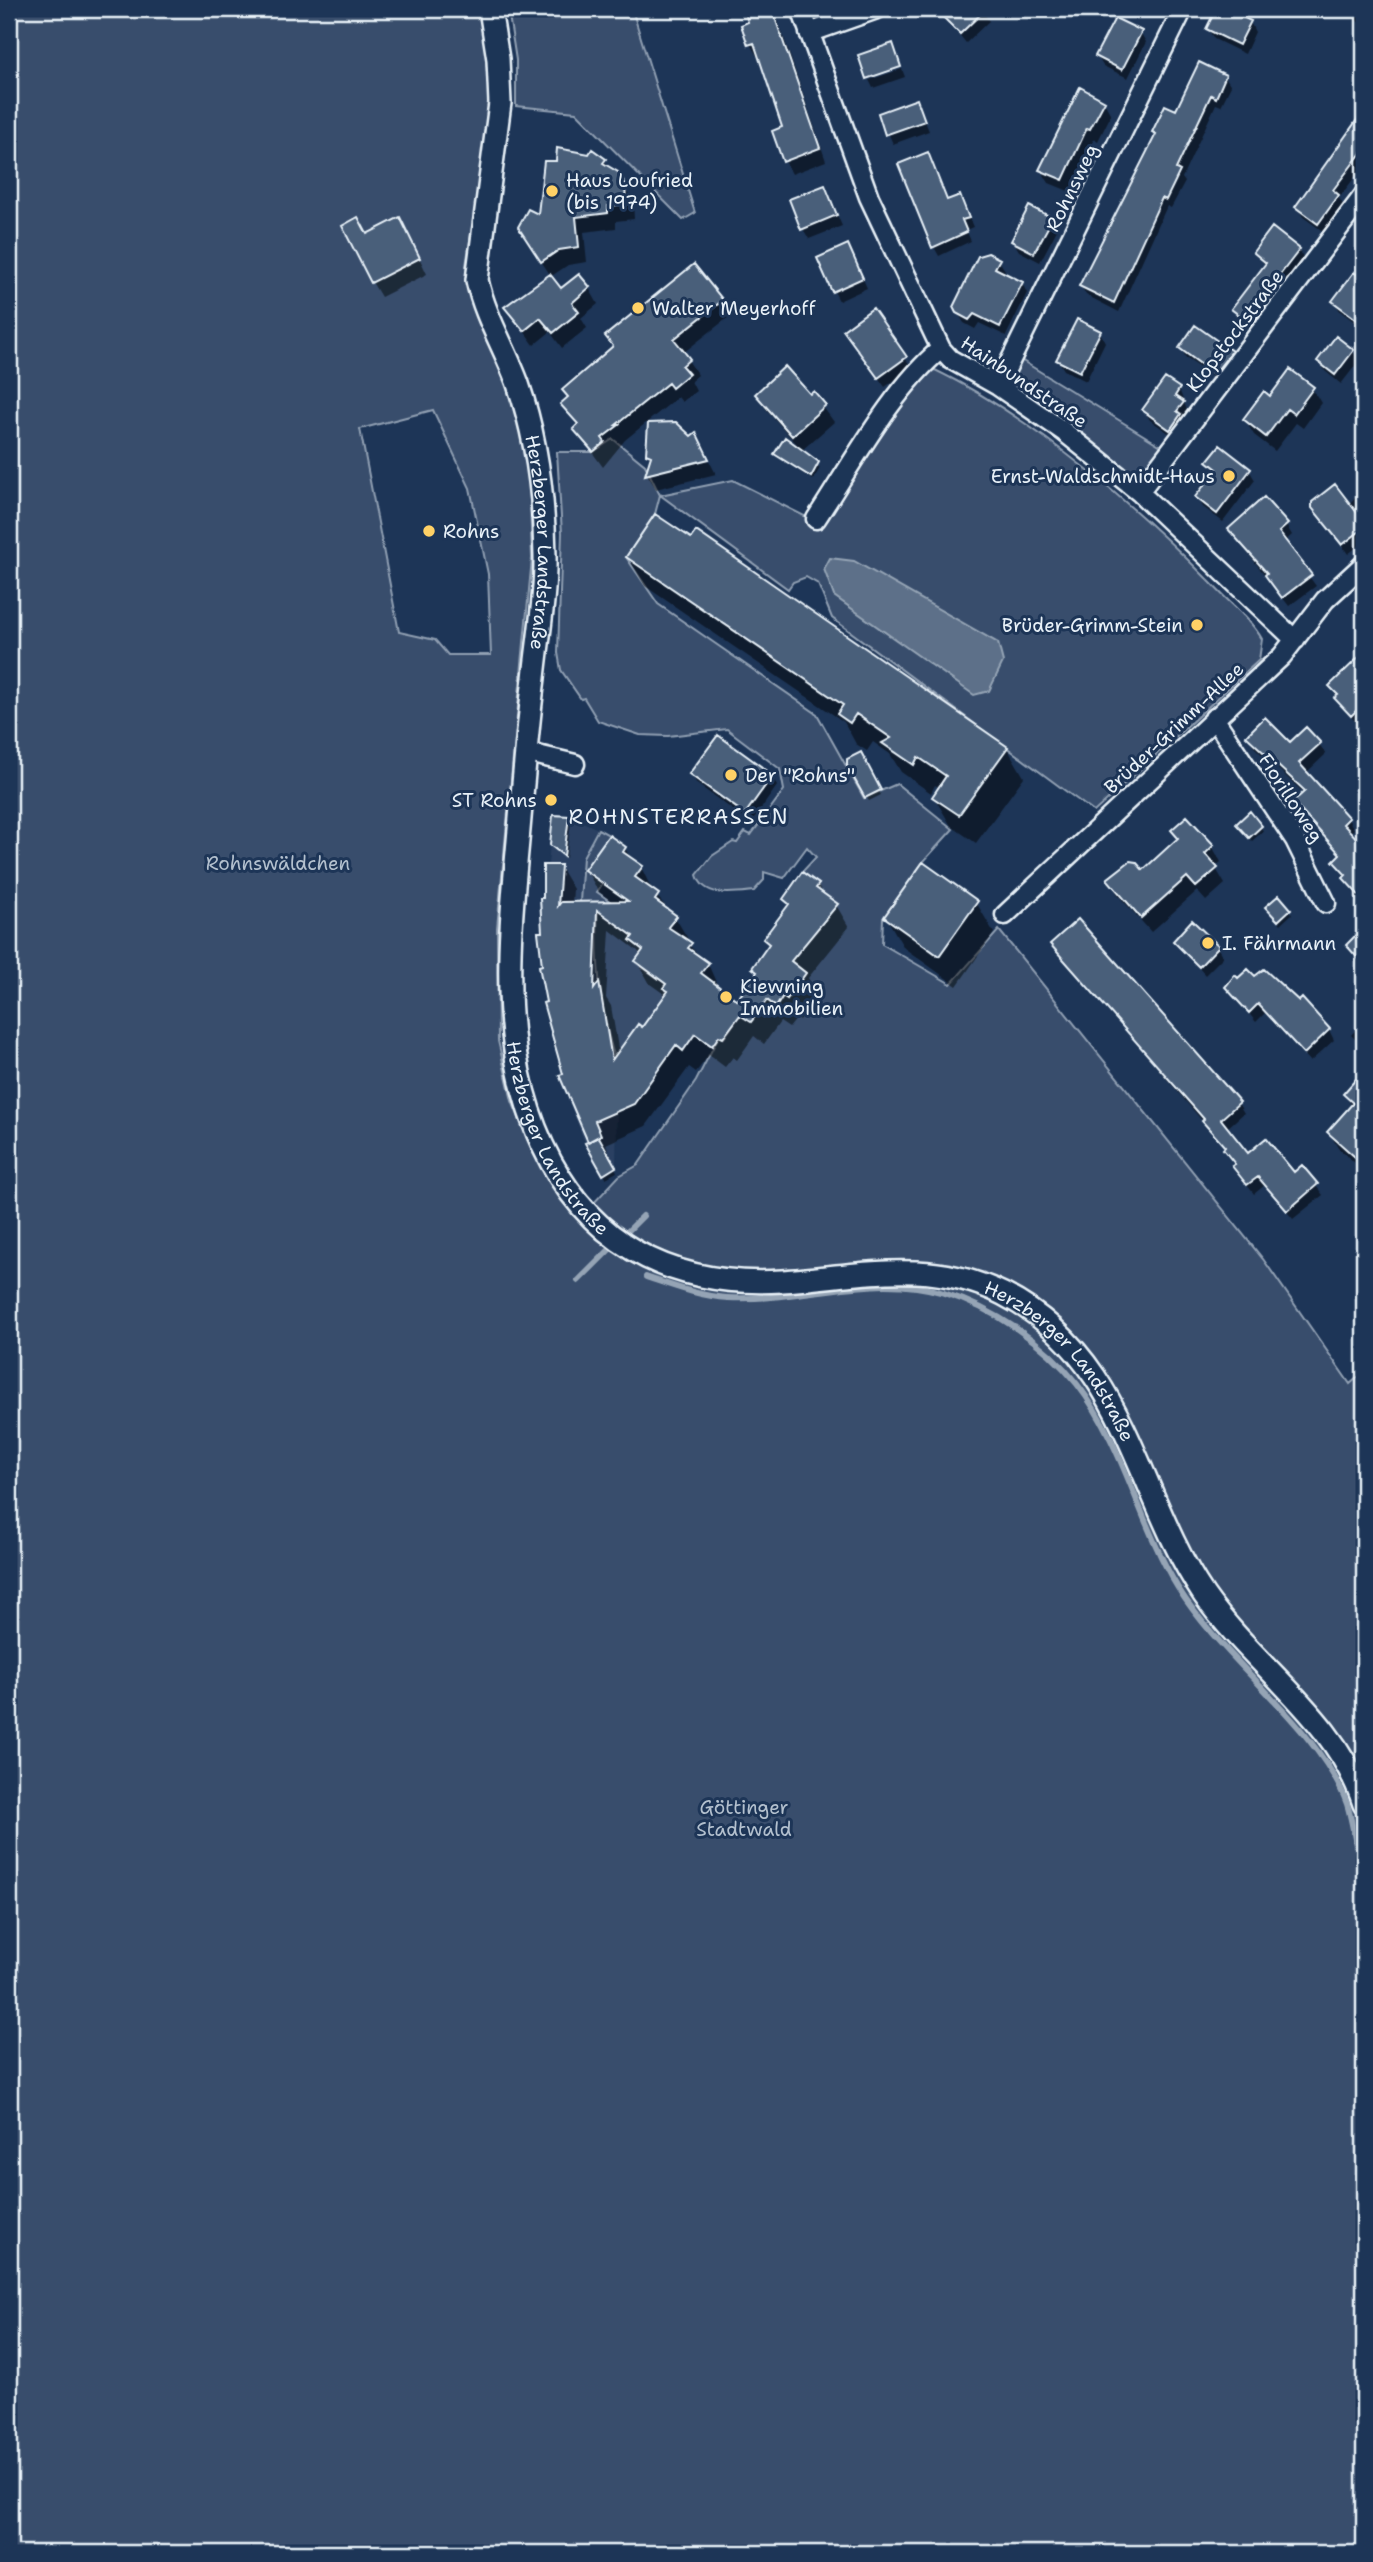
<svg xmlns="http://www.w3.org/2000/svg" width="1373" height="2562" font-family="'Shantell Sans',sans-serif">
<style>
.built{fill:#2a4162}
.green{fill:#374d6c;stroke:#909fb2;stroke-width:2;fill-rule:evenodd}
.water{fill:#5d7089;stroke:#95a4b5;stroke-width:2}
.shadow{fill:#0007;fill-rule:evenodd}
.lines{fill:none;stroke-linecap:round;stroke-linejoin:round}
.stream{stroke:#95a4b5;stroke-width:6}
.building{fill:#495e7a;stroke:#e8f1f8;stroke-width:2;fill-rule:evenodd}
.minor-casing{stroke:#e8f1f8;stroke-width:23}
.tertiary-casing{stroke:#e8f1f8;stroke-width:26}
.minor{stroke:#1d3557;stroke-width:18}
.tertiary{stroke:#1d3557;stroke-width:21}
.poi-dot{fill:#ffd166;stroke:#1d3557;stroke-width:2.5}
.labels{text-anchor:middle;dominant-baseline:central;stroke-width:6;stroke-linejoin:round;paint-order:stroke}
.poi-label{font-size:19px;fill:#e8f1f8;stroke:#1d3557;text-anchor:start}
.street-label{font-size:19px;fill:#e8f1f8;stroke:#1d3557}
.park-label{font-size:19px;fill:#b3c0ce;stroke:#1d3557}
.neighbourhood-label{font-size:21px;letter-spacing:2px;fill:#e8f1f8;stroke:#1d3557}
</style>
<rect width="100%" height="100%" fill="#1d3557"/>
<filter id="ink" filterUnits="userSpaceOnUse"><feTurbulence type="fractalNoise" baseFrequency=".0143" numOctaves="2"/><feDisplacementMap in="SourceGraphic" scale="14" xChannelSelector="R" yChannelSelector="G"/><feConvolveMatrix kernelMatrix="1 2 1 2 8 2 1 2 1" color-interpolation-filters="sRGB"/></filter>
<g filter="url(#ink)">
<path class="built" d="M553 815 569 816 598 829 590 841 581 902 598 901 595 954 603 1010 611 1054 626 1087 617 1111 616 1167 603 1175 585 1143 559 1075 562 1073 543 1003 546 1002 538 932H542L540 898H543L548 865Z"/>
<path class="green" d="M9 9H482L490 111 466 266 470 294 507 381 528 442 532 558 497 928 498 1041 512 1101 528 1140 547 1175 578 1220 619 1176 638 1165 696 1081 719 1036 724 1038 740 1015 751 1022 767 1000 776 1007 783 996 787 999 806 973 790 961 837 904 812 894 819 884 802 872 816 857 807 847 784 878 764 872V880L754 891C735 893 704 899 697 875L712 856 733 842 737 843 745 832 751 835 784 790 780 769 727 729 668 736 640 735 598 721 584 698 581 699 561 670 558 653 562 533 557 452H593L613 439 645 465 660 495 733 480 820 524 882 427 928 371 935 370C1031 416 1138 508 1212 584 1228 602 1250 618 1262 639L1259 660 1094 812 832 618 818 584 806 577 793 582 788 589 660 495 655 514 626 557 658 604 817 714 864 798 897 784 953 829 923 862 883 918 882 944 951 984 999 930 1263 1259 1350 1384 1364 1372V2553H9ZM433 410 470 488 488 574 491 655H448L435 640 399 632 360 429Z
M508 9H632L695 213 683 220 576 112 516 106V60Z
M1021 360 1166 449 1145 473 1131 475 1020 392 1014 373Z
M598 829 609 835 594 856 588 872 603 883 597 892 610 901 636 931 630 940 643 950 635 962 660 980 670 979 663 988 689 1007 642 1027 638 1024 626 1087C600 1028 595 966 598 902H580L583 857Z"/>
<path class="water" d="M830 558 854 561 998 643 1003 662 989 691 974 695 834 596 824 569Z"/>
<path class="shadow" d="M746 9H774L826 161 792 174 785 161 774 132 785 128 760 55 757 56 750 44 751 24Z
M953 9H981L989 21 966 43 945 17Z
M1218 9 1250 22 1255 32 1245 54 1214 39 1208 29Z
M1340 9H1364V17L1360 23Z
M1140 32 1146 42 1128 78 1103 66 1097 56Z
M902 69 905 77 873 88 869 80Z
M1225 76 1231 86 1221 106 1216 104 1182 178 1185 182 1171 208 1167 206 1119 312 1086 295 1081 286 1157 136 1154 132Z
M917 101 929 131 893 144 880 114Z
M1104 102 1111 115 1098 141 1094 139 1071 192 1049 183 1041 170Z
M1362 116 1364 165 1339 198 1344 206 1324 232 1303 217 1297 207Z
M927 154 948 202 964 206 973 227 966 230 971 241 939 256 934 247Z
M604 160 633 201 634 219 616 221V228L584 232 587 262 568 265 550 277 561 290 579 276 589 288 598 304 581 318 587 328 562 348 550 332 534 345 507 307 551 276 529 243 539 216Z
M825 187 842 226 809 239 803 229Z
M1052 220 1057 230 1040 262 1019 251 1013 241Z
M408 234 427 274 381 297 372 282 367 235Z
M1299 250 1305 260 1257 333 1239 319 1234 309 1266 266 1255 253Z
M988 254 999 261 1005 270 1003 274 1022 283 1027 293 1006 336 979 323 975 329 964 323 958 313Z
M853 256 867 288 839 301 834 291Z
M1354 275 1364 282V329L1340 311 1334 301Z
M722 301 730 316 683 353 698 375 691 381 696 391 682 402 678 397 625 440 603 467 575 429 578 427 563 404 569 399 564 391 614 348 607 337Z
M872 311 912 368 885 387 851 340Z
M1100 332 1105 342 1086 381 1064 370 1058 360Z
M1181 348 1230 352 1236 362 1221 382 1186 358Z
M1353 351 1359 361 1341 384 1325 371 1319 361Z
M1312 388 1321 403 1303 428 1296 423 1275 451 1254 435 1245 420 1270 398Z
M1179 389 1188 413 1176 438 1150 420 1144 410Z
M813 393 834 422 801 451 820 468 813 480 779 458 776 454 801 449 766 409 757 394 810 396Z
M696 435 716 474 656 489 647 474 651 460 647 453Z
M1209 461 1249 470 1255 480 1223 522 1203 507 1197 497 1216 472Z
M1335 487 1348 504 1364 491V542L1348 554 1312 504Z
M1286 525 1292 535 1284 542 1316 586 1289 606 1230 530Z
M628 557 1007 748 1024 777 976 843 951 826 934 797 940 788 935 785 931 793 901 772 890 754 873 742 867 751 856 744 844 722 645 586Z
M1364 627V646L1357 635Z
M1364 654V718L1358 724 1342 708 1331 686Z
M1248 736 1290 745 1319 744 1326 754 1306 773 1348 819 1354 829 1350 833 1364 849V908L1335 861 1341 856 1295 803 1305 794 1254 747Z
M860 755 881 795 869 801 846 761Z
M691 774 772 776 777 786 751 823 697 784Z
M568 818 571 822 566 858 552 845Z
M1261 827 1263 831 1252 841 1241 828Z
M1173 830 1212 846 1221 862 1215 867 1225 884 1206 901 1197 891 1151 932 1118 895 1110 880 1142 872 1178 840Z
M625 848 632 861 641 867 653 892 675 917 688 939 686 942 708 964 719 989 738 1002 758 975 754 968 769 946 765 939 789 907 785 899 818 885 824 896 836 905 849 927 808 978 818 996 800 1020 797 1018 789 1028 780 1022 764 1044 754 1036 737 1060 733 1057 725 1067 709 1055 696 1072 689 1067 646 1126 606 1144 617 1172 606 1178 588 1144 591 1142 553 1041 555 1040 548 1003 543 934 560 867 573 889 572 903H614L599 892 586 870ZM610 930 638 951 641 956 637 961 650 984 667 996 643 1029 619 1054 611 1006 606 998Z
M976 902 994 933 957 986 904 948 886 917Z
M1290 910 1292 914 1281 924 1270 912Z
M1364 930V967L1348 945Z
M1175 941 1217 947 1223 957 1205 975Z
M1053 944 1238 1103 1244 1113 1226 1129 1248 1155 1293 1175 1302 1167 1323 1195 1293 1219 1265 1185 1254 1194 1240 1176 1226 1149Z
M1227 987 1329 1030 1334 1040 1310 1062 1265 1013 1256 1022Z
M1359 1026 1364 1030V1048L1351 1035Z
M1364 1072V1171L1338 1148 1329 1132 1352 1107 1345 1094Z"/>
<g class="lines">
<path class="stream" d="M626 1233 643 1216
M646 1277C673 1286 699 1296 728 1298 800 1302 872 1271 944 1293 993 1308 1045 1343 1077 1384 1124 1444 1139 1524 1178 1588 1223 1661 1320 1728 1347 1804 1352 1821 1355 1839 1358 1856
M578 1281 612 1247
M1364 1921V1923"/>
</g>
<path class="building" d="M744 9H772L820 148 783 162 772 131 782 127 754 43 748 45 741 25 748 22Z
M951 9H986L960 34 943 17Z
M1216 9H1225L1251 21 1239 45 1206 29Z
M1115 18 1142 31 1122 70 1095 56Z
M893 43 901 67 866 79 858 55Z
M1199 62 1226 75 1216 98 1211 95 1176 169 1180 171 1166 200 1162 198 1114 303 1079 286 1156 134 1152 132 1165 105 1176 110Z
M1080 87 1105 101 1090 129 1087 128 1063 180 1039 170Z
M917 99 925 121 885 135 878 113Z
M1364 110V149L1333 190 1339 195 1318 224 1295 207Z
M557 148 589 154 592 149 606 159 603 163 618 172 625 183 626 204 608 206V213L576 217 579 247 559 250 541 262 518 227 528 209 538 214 544 161H556Z
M928 152 947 200 960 195 969 218 962 220 967 232 932 248 898 164Z
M825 185 837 215 801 230 789 199Z
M1029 206 1053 218 1034 253 1011 241Z
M358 217 367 234 400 217 420 258 371 283 342 226Z
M1272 227 1300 249 1266 293 1272 297 1251 324 1231 309 1266 263 1253 252Z
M848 244 863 278 832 292 817 258Z
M988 253 1000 259 995 268 1023 282 1000 327 974 314 969 320 956 313 953 307 978 256Z
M694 264 723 300 674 339 690 359 682 366 689 374 672 388 668 383 616 425H619L602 438 605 442 593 452 573 429 578 424 560 404 568 397 562 390 613 346 605 336Z
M1354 272 1364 280V325L1332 301Z
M550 274 561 288 579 274 590 287 572 303 579 312 553 333 540 318 524 331 504 307Z
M873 308 907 357 878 378 843 330Z
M1077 319 1101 331 1080 372 1056 360Z
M1195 325 1232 351 1214 374 1179 348Z
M1336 336 1354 350 1335 375 1317 361Z
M785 366 810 394 814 391 826 405 792 436 755 394Z
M1290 369 1314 387 1294 414 1287 409 1266 437 1243 419 1264 391 1270 396Z
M1165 378 1180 388 1175 396 1184 402 1177 411 1181 414 1170 430 1142 410Z
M676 422 691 436 696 432 709 459 645 475 651 456 646 454 648 423Z
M785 437 819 462 811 477 774 454Z
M1220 445 1251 469 1217 514 1195 497 1217 469 1207 461Z
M1335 484 1364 522V528L1342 545 1312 508V502Z
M1264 497 1288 524 1279 532 1312 575 1282 598 1265 575 1267 573 1228 529Z
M655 514 691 538 696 531 1008 747 959 815 932 797 946 776 918 757 914 765 882 743 891 738 856 714 850 723 837 714 843 705 626 557Z
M1364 652V703L1351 716 1334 698 1338 695 1329 686Z
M1265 717 1290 742 1306 727 1321 743 1299 763 1349 818 1343 824 1364 846V901L1343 878 1346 875 1333 861 1340 854 1293 802 1305 791 1246 736Z
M718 735 773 775 745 814 689 774Z
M861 752 881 790 865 798 847 766V759Z
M1250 811 1262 826 1249 838 1236 824Z
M553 815 569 816 564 856 550 845Z
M1187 816 1214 845 1205 854 1218 868 1196 887 1187 877 1141 918 1107 879 1130 861 1136 862 1143 870 1178 838 1171 830Z
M609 835 626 847 623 852 643 866 635 877 659 894 655 900 677 916 668 927 692 943 688 948 709 963 701 973 737 1000 757 972 752 968 769 944 763 939 789 904 783 899 802 872 819 884 816 888 838 904 791 961 806 973 787 999 783 996 776 1007 767 1000 751 1022 740 1015 723 1038 719 1036 712 1046 695 1034 683 1051 676 1045 634 1104 595 1121 601 1135 588 1142 559 1075 563 1074 543 1003 546 1002 539 966 542 965 538 932H542L540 898H543V865H561L558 906 561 902 628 901 584 870ZM597 910 633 936 630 940 643 950 635 961 666 984 663 988 668 991 642 1027 638 1024 612 1060 599 982 594 989Z
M923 862 978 901 939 956 884 917Z
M1279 895 1291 909 1278 921 1265 907Z
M1078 919 1240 1102 1221 1119 1248 1153 1266 1138 1294 1172 1302 1165 1318 1184 1287 1211 1258 1177 1247 1185 1232 1166 1235 1164 1223 1149 1225 1147 1202 1121 1204 1119 1050 944Z
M1192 920 1219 946 1199 967 1173 941Z
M1364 927V965L1346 945Z
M1248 969 1255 976 1264 969 1299 1001 1302 998 1330 1029 1304 1054 1258 1004 1249 1013 1225 987 1235 975 1238 978Z
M1364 1070V1165L1327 1132 1353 1103 1343 1094Z
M599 1137 616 1167 603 1175 585 1143Z"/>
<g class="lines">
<g class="minor-casing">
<path id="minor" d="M801 9 869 197 941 349 950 359 998 386 1063 431 1139 492 1295 640
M809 33 877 9
M998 386 1183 9
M1139 492 1364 195
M816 519C851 466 893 388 941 349
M1214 718 1295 840 1326 903
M525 752 575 764
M1005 915 1282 656 1325 600 1364 564"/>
</g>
<g class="tertiary-casing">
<g id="tertiary">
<path id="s1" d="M490 9 498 59 500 103 477 280C485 317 505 348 518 384 537 439 544 497 545 555 546 595 538 638 534 678 527 732 523 786 518 841 508 949 497 1062 551 1162 600 1252 681 1287 782 1281 859 1276 929 1257 1003 1294 1128 1358 1135 1493 1204 1595 1255 1668 1336 1717 1364 1804"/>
</g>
</g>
<use href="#minor" class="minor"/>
<use href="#tertiary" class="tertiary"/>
</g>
</g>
<g class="poi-dot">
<circle cx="552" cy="191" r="7"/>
<circle cx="638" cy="308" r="7"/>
<circle cx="1229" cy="476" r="7"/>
<circle cx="429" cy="531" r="7"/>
<circle cx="1197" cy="625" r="7"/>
<circle cx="731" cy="775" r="7"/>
<circle cx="551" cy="800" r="7"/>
<circle cx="1208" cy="943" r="7"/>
<circle cx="726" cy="997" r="7"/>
</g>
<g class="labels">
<g class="poi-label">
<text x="566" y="180">Haus Loufried<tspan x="566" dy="22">(bis 1974)</tspan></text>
<text x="652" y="308">Walter Meyerhoff</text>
<text x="1215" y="476" text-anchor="end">Ernst-Waldschmidt-Haus</text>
<text x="443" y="531">Rohns</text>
<text x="1183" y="625" text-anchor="end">Brüder-Grimm-Stein</text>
<text x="745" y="775">Der "Rohns"</text>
<text x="537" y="800" text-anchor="end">ST Rohns</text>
<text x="1222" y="943">I. Fährmann</text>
<text x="740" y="986">Kiewning<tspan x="740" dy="22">Immobilien</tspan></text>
</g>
<g class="street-label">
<text transform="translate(1072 188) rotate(-64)">Rohnsweg</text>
<text transform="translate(1235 331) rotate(-53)">Klopstockstraße</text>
<text transform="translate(1024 382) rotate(34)">Hainbundstraße</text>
<text stroke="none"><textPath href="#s1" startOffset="546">Herzberger Landstraße</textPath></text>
<text transform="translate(1174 728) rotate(-43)">Brüder-Grimm-Allee</text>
<text transform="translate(1291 798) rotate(57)">Fiorilloweg</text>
<text stroke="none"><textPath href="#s1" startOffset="1155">Herzberger Landstraße</textPath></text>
<text stroke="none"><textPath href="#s1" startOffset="1764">Herzberger Landstraße</textPath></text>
</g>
<g class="park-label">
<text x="278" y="863">Rohnswäldchen</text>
<text x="744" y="1807">Göttinger<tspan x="744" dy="22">Stadtwald</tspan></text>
</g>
<g class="neighbourhood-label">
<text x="679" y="817">ROHNSTERRASSEN</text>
</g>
</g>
<rect width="1373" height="2562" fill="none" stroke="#1d3557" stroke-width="35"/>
<rect x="18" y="18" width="1338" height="2527" fill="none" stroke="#e8f1f8" stroke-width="2.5" filter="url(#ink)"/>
</svg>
